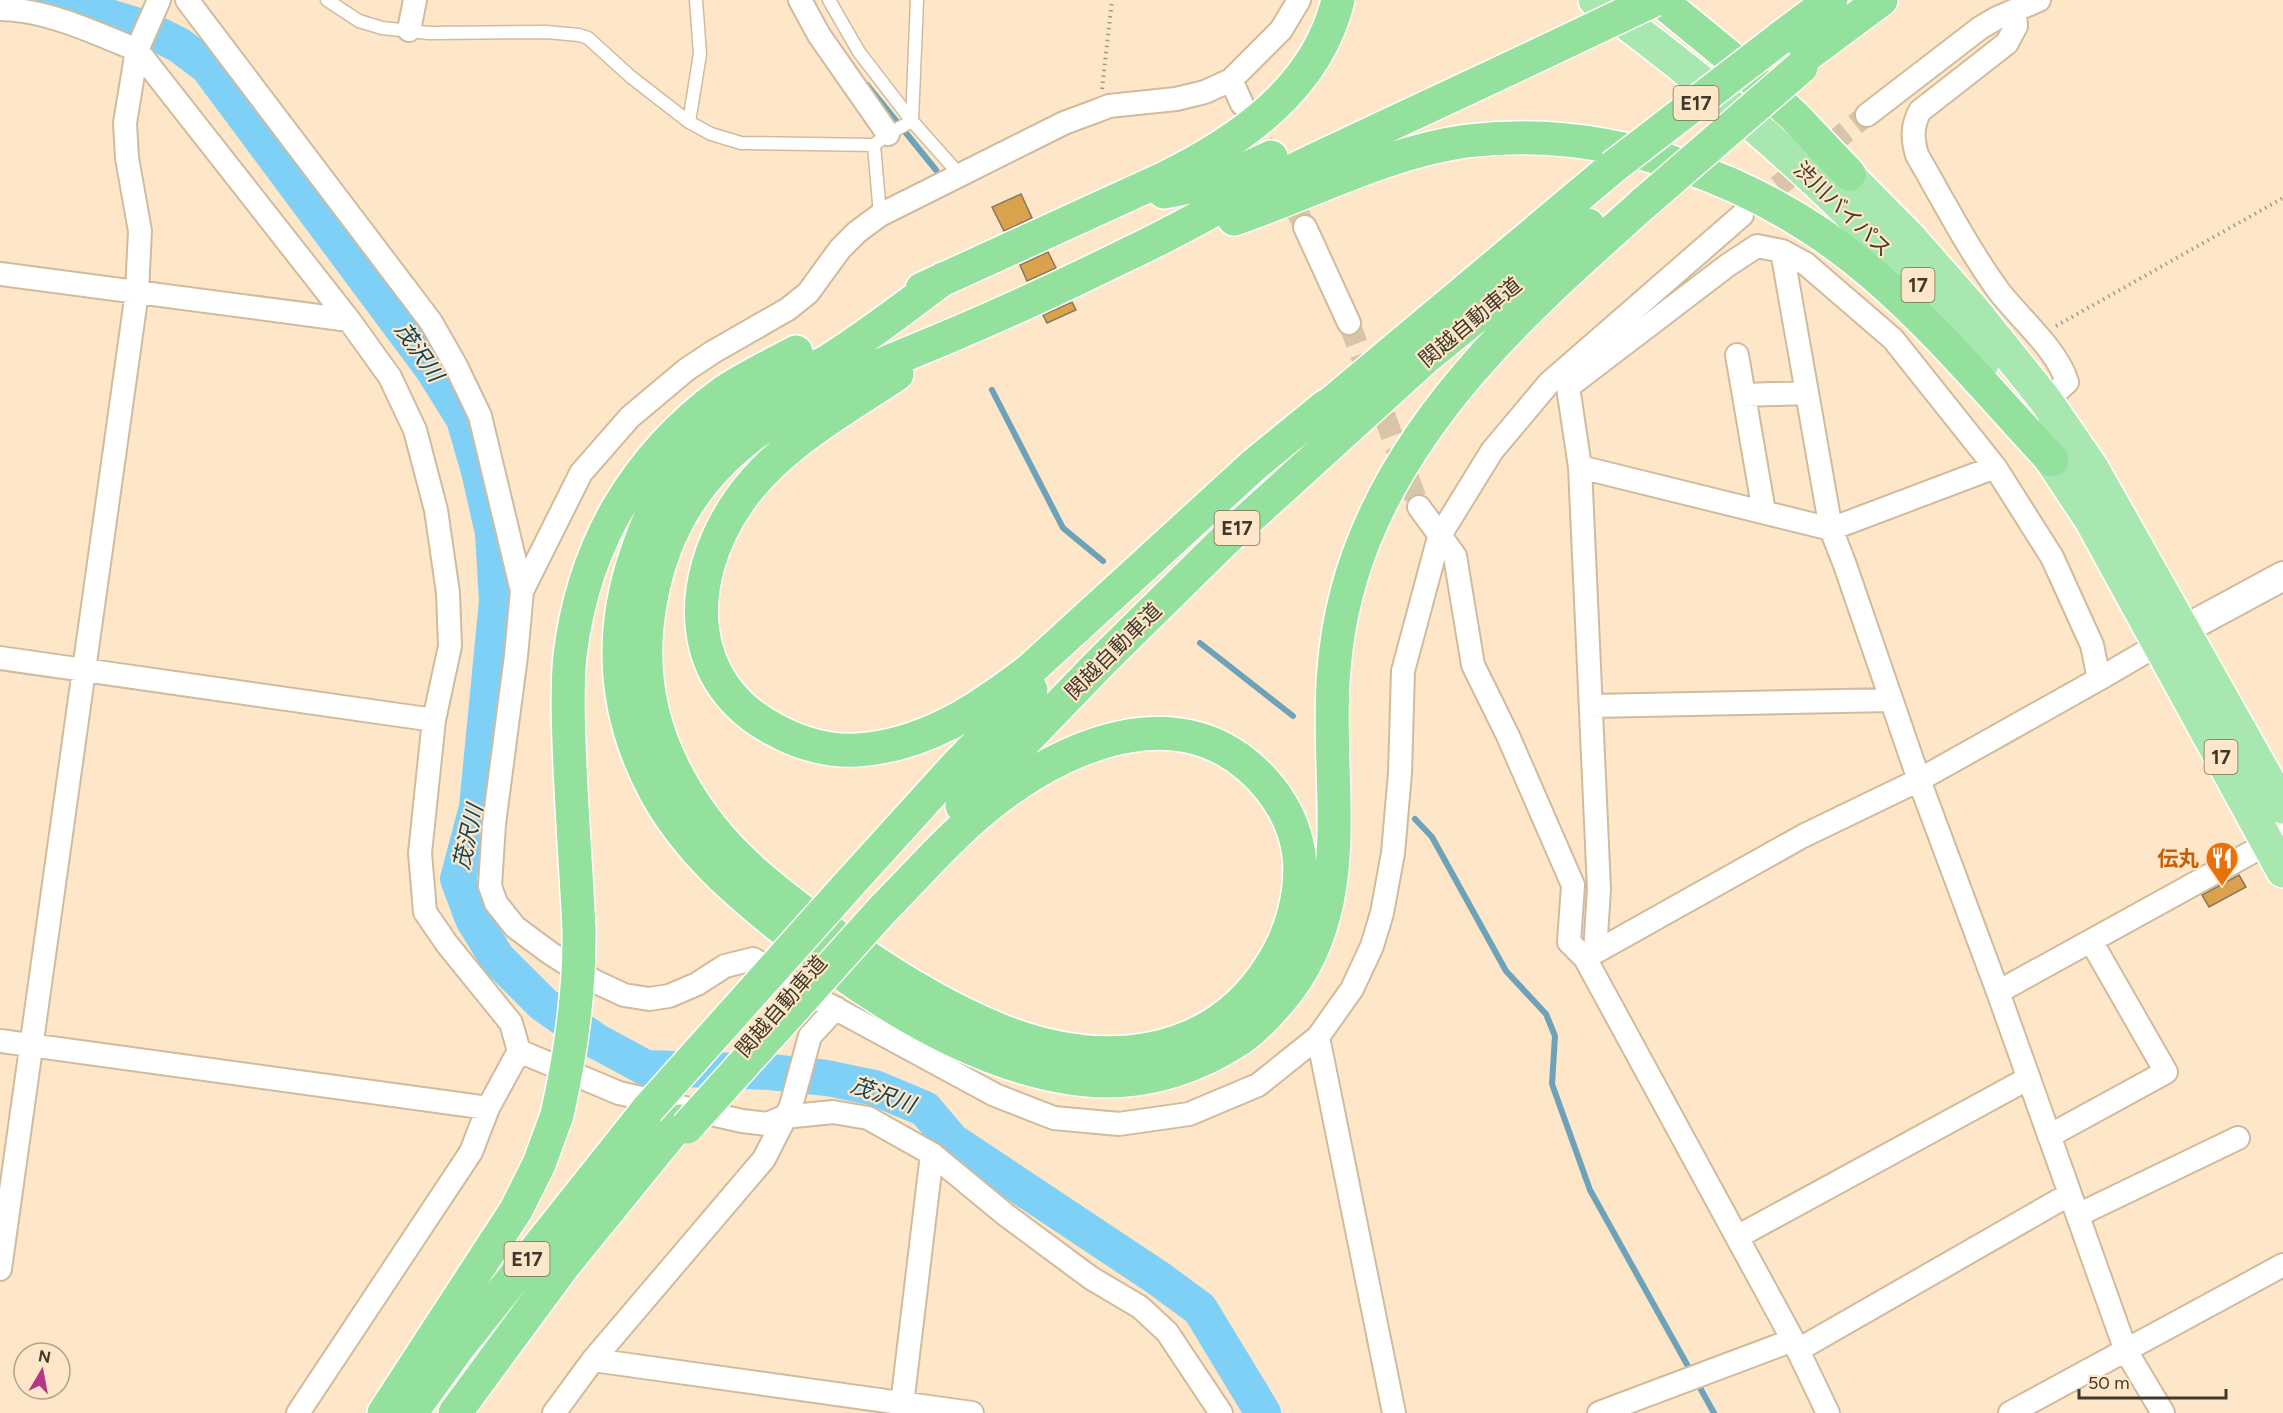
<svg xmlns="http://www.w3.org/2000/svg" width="2283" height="1413" font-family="Figtree,'Noto Sans JP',sans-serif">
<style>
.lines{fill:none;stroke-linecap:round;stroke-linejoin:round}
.stream{stroke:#6ca2ba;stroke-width:6}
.river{stroke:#7fd0f7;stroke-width:36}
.building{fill:#dba24e;stroke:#8a765a;stroke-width:1.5}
.minor-tunnel{stroke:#d8c4a9;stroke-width:22;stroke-dasharray:22 11;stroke-linecap:butt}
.service-casing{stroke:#d1bb9d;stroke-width:15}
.minor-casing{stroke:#d1bb9d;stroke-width:26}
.tertiary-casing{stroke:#d1bb9d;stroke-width:32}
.trunk-casing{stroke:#fff;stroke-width:36}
.motorway-casing{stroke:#fff;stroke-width:36}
.path{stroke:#a89781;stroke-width:4;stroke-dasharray:1.5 4.5;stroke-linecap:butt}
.service{stroke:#fff;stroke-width:12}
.minor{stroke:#fff;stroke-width:22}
.tertiary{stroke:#fff;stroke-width:28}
.trunk{stroke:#a8e7b0;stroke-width:33}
.motorway{stroke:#93e19c;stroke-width:33}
.motorway-bridge-casing{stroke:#fff;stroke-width:36;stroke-linecap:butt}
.motorway-bridge{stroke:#93e19c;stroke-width:33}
.labels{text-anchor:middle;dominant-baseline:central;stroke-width:4.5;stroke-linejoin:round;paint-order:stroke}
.shield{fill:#fee7c8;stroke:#7a6c5b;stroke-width:1.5}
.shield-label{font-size:20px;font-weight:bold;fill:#41382c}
.street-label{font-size:21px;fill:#41382c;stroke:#fee7c8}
.food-label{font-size:21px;font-weight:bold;fill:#c56008;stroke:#fee7c8;text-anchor:end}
.water-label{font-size:22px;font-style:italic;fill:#124155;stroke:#fee7c8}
</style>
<rect width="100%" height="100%" fill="#fee7c8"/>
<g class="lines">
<path class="stream" d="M867 85 936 170
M992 390 1063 528 1103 561
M1200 643 1293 716
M1415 819 1432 837 1506 971 1546 1014 1555 1036 1552 1084 1590 1190 1714 1413"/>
<path class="river" d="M53 0 145 28 179 45 208 67 432 368 464 419 479 471 493 533 497 601 477 807 458 879 473 919 497 958 543 1004 596 1041 646 1068 770 1072 827 1078 875 1088 925 1109 952 1141 1158 1278 1200 1309 1263 1413"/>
</g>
<path class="building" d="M1021 194 1032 218 1004 231 992 207Z
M1048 252 1056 268 1027 281 1020 265Z
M1072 302 1076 310 1047 323 1043 315Z
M2239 875 2246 887 2209 907 2202 895Z"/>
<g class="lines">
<path class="minor-tunnel" d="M1247 113 1305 227
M1752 207 1867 115
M1349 323 1419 507"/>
<g class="service-casing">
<path id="service" d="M327 0 359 21 382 28 429 33 546 32 579 35 588 38 631 77 689 122 711 134 741 143 874 145 888 134 912 121 917 0
M829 0 859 52 912 121 959 174
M689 122 700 54 696 0
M874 145 880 215"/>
</g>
<g class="minor-casing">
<path id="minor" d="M187 0 431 322 456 366 480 416 522 591 516 656 494 824 490 886 496 903 515 927 550 953 594 981 624 995 649 999 669 996 697 984 725 966 753 959 827 1004 995 1095 1054 1118 1119 1124 1189 1114 1258 1085 1318 1037 1352 989 1372 946 1382 913 1393 853 1400 773 1403 671 1439 537 1492 451 1549 383 1742 215
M800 0 819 35 888 134
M0 9C45 9 96 33 137 50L349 320 390 377 415 430 436 510 448 593 450 646 434 720 420 853 425 912 447 944 511 1023 519 1051 488 1108 471 1152 298 1413
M2015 11 2016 26 2007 43 1920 111C1912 126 1912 138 1917 155 1943 200 1967 247 1998 290 2019 318 2057 349 2067 382L2046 401
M409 30 415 0
M1231 80 1242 104
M1867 115 1980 28 1997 18 2039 0
M1305 227 1349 323
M1782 251 1831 529 1845 565 1919 780 1998 992 2126 1351 2163 1413
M0 274 349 320
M1737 355 1764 512
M1568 387 1728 265 1757 246 1782 251 1806 264 1893 339 1995 467 2052 557 2092 645 2099 679 2159 644
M1568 387 1580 467 1599 889 1595 952
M1744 395 1807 393
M1580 467 1831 529 1995 467
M1419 507 1455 556 1473 665 1508 736 1573 885 1569 942 1585 958 1793 1340 1828 1413
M522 591 581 473 630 417 686 370 713 352 788 309 808 293 840 249 857 232 880 215 1064 123 1099 110 1109 106 1176 99 1205 92 1231 80 1281 30 1299 0
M0 658 434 720
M1591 706 1891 700
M1585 958 1803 836 1919 780 2099 679
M1998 992 2283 835
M1318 1037 1394 1413
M0 1041 488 1108
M519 1051 619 1093 742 1121 767 1124 784 1117 833 1112 868 1118 932 1154 1006 1215 1091 1278 1140 1307 1167 1332 1221 1413
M2049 1136 2166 1072 2091 941
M2078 1215 2238 1138
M1737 1237 2029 1078
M0 1269 137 292 140 231 127 158 125 123 137 50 159 0
M1798 1350 2070 1194
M593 1360 972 1413
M554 1413 593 1360 764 1159 791 1106 810 1036 836 1008
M901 1413 932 1154
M1599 1413 1793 1340
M2010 1413 2283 1265"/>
</g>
<g class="tertiary-casing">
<path id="tertiary" d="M2163 641 2283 576"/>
</g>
<g class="trunk-casing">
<path id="trunk" d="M1595 0C1708 83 1815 172 1910 276 1936 303 1959 335 1982 364
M1828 155 1909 237 1974 311 2046 401 2092 468 2283 807
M2036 437 2091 520 2283 871"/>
</g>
<g class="motorway-casing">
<path id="motorway" d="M1660 0 1727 55 1795 117 1849 174
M1779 39 1831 0
M1796 63 1881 0
M1164 192C1202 186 1236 174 1271 157
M1234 219C1311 193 1386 152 1467 141 1612 123 1765 181 1874 275 1939 331 1994 398 2052 460
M943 279C905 307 868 336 828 361 811 371 793 378 776 389 730 416 687 455 659 501 649 518 642 537 636 555 608 637 615 717 656 793 687 849 734 890 783 929 870 999 993 1080 1108 1081 1156 1081 1200 1065 1240 1039 1259 1025 1275 1007 1289 989 1359 895 1324 777 1334 669 1338 619 1351 568 1372 522 1430 392 1540 296 1644 203
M922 289 1165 178C1241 140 1317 88 1338 0
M897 374C842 411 778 445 739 501 684 580 683 685 779 732 802 744 831 752 857 750 925 746 979 709 1031 669L1255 464 1326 406
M1310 421 1613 167
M962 806 1101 662 1225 540 1425 358 1588 225
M850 883 958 764 1031 690
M884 908C915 877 944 843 977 815 1043 757 1155 699 1238 758 1270 781 1294 816 1299 855 1303 894 1291 935 1270 967 1210 1062 1099 1069 1002 1031 941 1007 886 971 832 933 765 885 709 842 672 765 646 712 640 656 651 599 681 437 817 392 950 336 1010 311 1069 283 1128 254 1172 234 1213 209 1256 188 1343 146 1430 106 1517 65
M579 929C576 867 571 804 569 742 568 714 567 684 570 656 583 546 635 457 724 392 746 377 772 365 796 352
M384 1413 516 1210 539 1164 557 1115
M411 1413 457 1349 648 1109
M455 1413 564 1265 681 1121"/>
</g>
<path class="path" d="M1102 89 1112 0
M2056 326 2283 198"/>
<use href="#service" class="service"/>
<use href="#minor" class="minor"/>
<use href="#tertiary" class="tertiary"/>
<use href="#trunk" class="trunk"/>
<use href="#motorway" class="motorway"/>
<g class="motorway-bridge-casing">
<path id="motorway-bridge" d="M1517 65 1654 0
M1613 167 1779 39
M1644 203 1801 67
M648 1109 850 883
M557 1115C571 1053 580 992 579 929
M687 1127 884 908"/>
</g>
<use href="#motorway-bridge" class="motorway-bridge"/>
</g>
<defs>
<g id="restaurant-pin" transform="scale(1.725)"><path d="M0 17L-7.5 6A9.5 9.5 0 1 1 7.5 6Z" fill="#e8710a" stroke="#fee7c8"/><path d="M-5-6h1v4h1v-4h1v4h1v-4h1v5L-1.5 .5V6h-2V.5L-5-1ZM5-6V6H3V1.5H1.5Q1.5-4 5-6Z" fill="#fff"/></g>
</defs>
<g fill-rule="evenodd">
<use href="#restaurant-pin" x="2222" y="858"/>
</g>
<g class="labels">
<g class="shield">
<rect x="1673.5" y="86" width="45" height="34" rx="4.5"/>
<rect x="1901.5" y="268" width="33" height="34" rx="4.5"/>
<rect x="1214.5" y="511" width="45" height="34" rx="4.5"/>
<rect x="2204.5" y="740" width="33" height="34" rx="4.5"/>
<rect x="504.5" y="1242" width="45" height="34" rx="4.5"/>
</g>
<g class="shield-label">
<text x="1696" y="103">E17</text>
<text x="1918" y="285">17</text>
<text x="1237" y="528">E17</text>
<text x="2221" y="757">17</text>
<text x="527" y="1259">E17</text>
</g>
<g class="street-label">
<text transform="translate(1843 209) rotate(44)">渋川バイパス</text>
<text transform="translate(1470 322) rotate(-40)">関越自動車道</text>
<text transform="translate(1113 651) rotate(-45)">関越自動車道</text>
<text transform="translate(781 1006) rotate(-49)">関越自動車道</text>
</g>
<g class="food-label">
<text x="2199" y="858">伝丸</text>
</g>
<g class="water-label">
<text transform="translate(419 352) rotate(55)">茂沢川</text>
<text transform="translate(468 837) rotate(-77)">茂沢川</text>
<text transform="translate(883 1095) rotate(19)">茂沢川</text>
</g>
</g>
<g transform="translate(42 1371) rotate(10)"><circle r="28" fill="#fee7c8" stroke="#b2a18a" stroke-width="1.5"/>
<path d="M0-4.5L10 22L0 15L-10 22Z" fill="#b43786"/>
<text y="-9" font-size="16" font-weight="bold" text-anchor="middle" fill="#41382c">N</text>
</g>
<path d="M2079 1389v9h147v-9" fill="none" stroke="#41382c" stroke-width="3"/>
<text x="2088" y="1389" font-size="18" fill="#41382c" stroke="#fee7c8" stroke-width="4.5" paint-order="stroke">50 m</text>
</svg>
